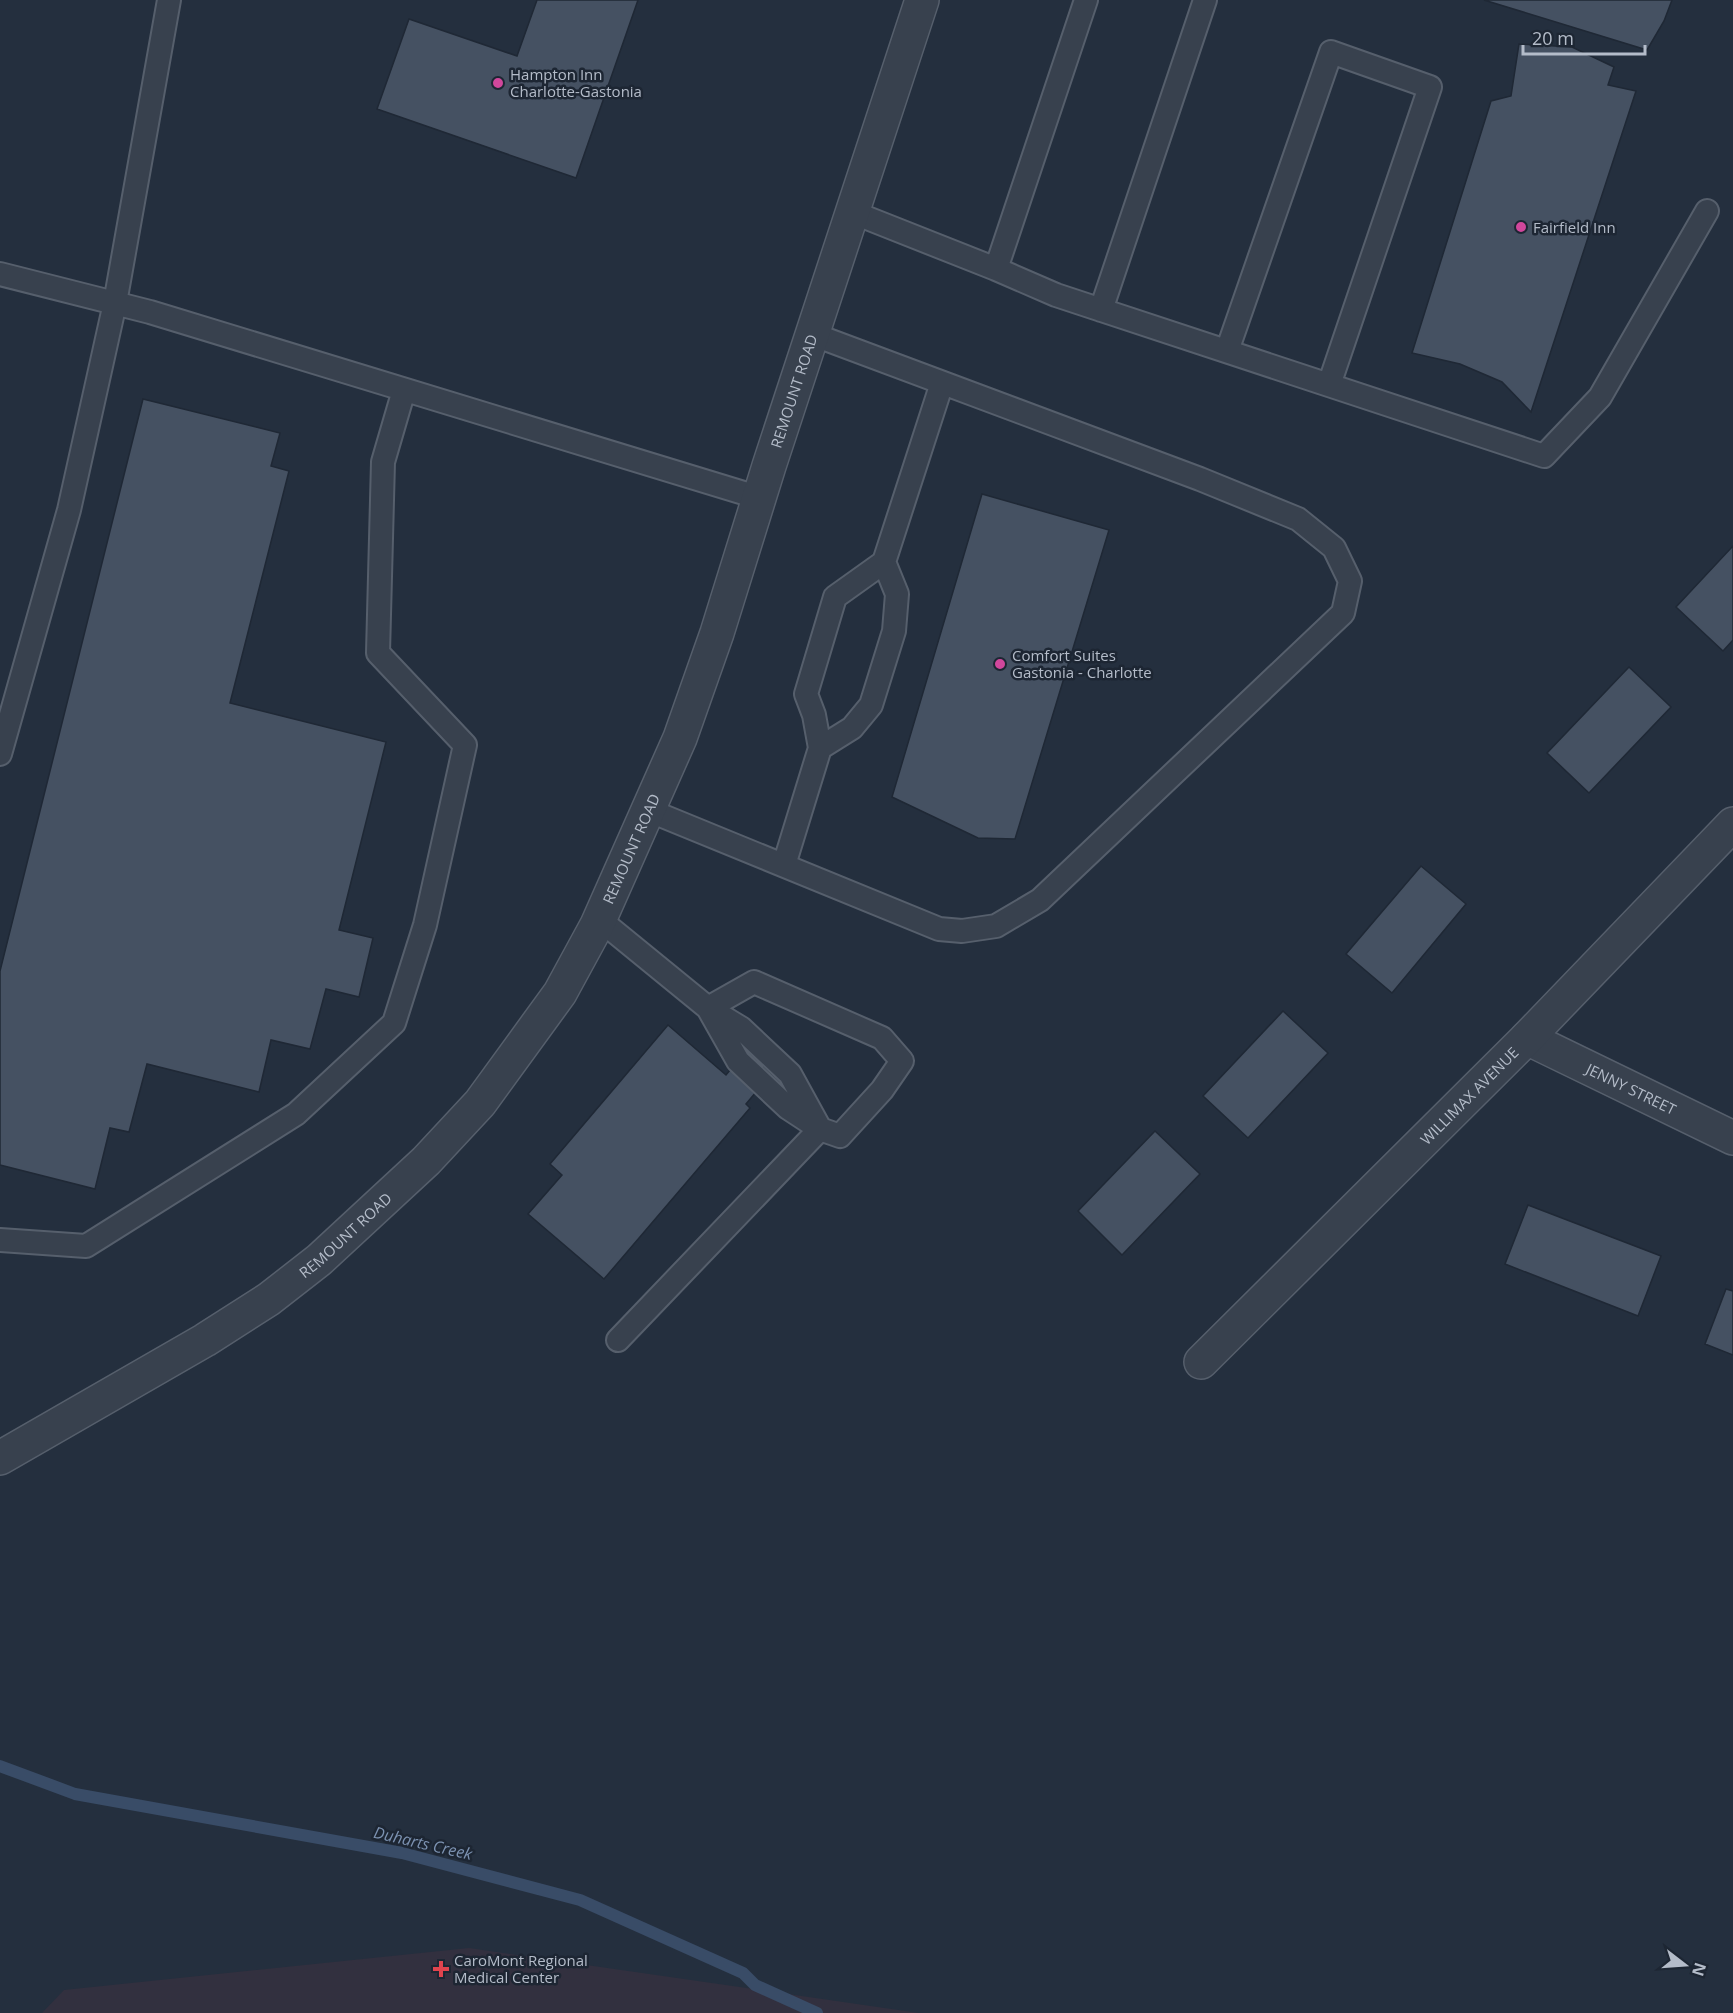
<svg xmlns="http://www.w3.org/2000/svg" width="1733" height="2013" font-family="'Open Sans',sans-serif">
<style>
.medical{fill:#32303f}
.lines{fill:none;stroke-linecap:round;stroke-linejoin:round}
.stream{stroke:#394c67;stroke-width:12}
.building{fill:#455162;stroke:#1f2835;stroke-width:1.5}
.service-casing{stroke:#565f6c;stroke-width:26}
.minor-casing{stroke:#565f6c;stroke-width:36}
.service{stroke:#38414e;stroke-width:22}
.minor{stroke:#38414e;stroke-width:33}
.hotel-dot{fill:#d1479c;stroke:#1d2633;stroke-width:2}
.health-dot{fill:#e0444e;stroke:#1d2633;stroke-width:2}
.labels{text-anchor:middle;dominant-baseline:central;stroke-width:5;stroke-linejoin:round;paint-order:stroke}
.poi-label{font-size:15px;fill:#b4bcc9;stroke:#1d2633;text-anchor:start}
.street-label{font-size:15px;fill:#b4bcc9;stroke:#1d2633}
.water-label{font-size:16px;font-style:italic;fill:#7c92b1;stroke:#1d2633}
</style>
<rect width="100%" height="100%" fill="#242f3e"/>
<path class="medical" d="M469 1948 919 2013H42L64 1990Z"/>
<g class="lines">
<path class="stream" d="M0 1766 75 1794 402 1853 580 1900 743 1973 755 1985 817 2013"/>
</g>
<path class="building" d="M537 0H638L576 178 377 109 409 19 517 56Z
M1484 0H1672L1664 21 1647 50Z
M1519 44 1572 47 1614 67 1608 85 1636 91 1531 412 1502 382 1460 364 1412 353 1491 101 1511 96Z
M143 399 280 433 271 466 289 471 230 703 386 742 339 930 373 938 359 997 326 989 310 1049 271 1040 259 1092 147 1064 129 1132 110 1128 95 1189 0 1165V971Z
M982 494 1109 530 1015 839 978 838 892 797Z
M1733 546V640L1723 651 1676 607Z
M1629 667 1671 707 1589 793 1547 753Z
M1421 866 1466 904 1392 993 1346 954Z
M1283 1011 1328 1053 1248 1138 1203 1096Z
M668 1025 726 1075 745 1052 771 1074 746 1104 750 1108 604 1279 528 1214 562 1175 550 1164Z
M1155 1131 1200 1174 1122 1255 1078 1211Z
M1528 1205 1661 1256 1638 1316 1505 1264Z
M1726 1289 1733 1291V1355L1705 1344Z"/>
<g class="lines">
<g class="service-casing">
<path id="service" d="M1086 0 996 269 1056 295 1544 456 1600 397 1707 211
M852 212 996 269
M0 274 150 312 760 498
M1101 310 1205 0
M1227 351 1331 52 1430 87 1329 385
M820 748 852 728 871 705 894 631 897 594 884 562
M0 754 69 510 115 303 169 0
M648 810 939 929 962 931 996 926 1040 900 1343 613 1350 581 1334 548 1298 519 1200 479 812 334
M784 865 820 748 814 715 806 694 835 597 884 562 942 383
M599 919 708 1008 741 1028 790 1074 818 1125
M754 982 882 1038 902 1061 882 1090 840 1136 820 1129 788 1108 738 1061 708 1008Z
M0 1240 86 1246 296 1114 394 1023 425 925 465 745 378 653 383 462 404 390
M618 1340 820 1129"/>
</g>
<g class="minor-casing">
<g id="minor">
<path id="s1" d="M1527 1038 1733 1138"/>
<path id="s2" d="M1201 1362 1527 1038 1733 824"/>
<path id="s3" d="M0 1458 205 1340 269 1299 319 1260 426 1161 480 1103 560 993 597 925 680 738 717 633 769 466 922 0"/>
</g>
</g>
<use href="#service" class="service"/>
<use href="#minor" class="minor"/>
</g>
<g class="hotel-dot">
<circle cx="498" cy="83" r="6"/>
<circle cx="1521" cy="227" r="6"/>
<circle cx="1000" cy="664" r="6"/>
</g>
<path class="health-dot" d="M438 1960h6v6h6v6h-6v6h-6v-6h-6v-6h6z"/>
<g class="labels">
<g class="poi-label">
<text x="510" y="74">Hampton Inn<tspan x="510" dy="17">Charlotte-Gastonia</tspan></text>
<text x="1533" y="227">Fairfield Inn</text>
<text x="1012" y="655">Comfort Suites<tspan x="1012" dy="17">Gastonia - Charlotte</tspan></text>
<text x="454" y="1960">CaroMont Regional<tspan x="454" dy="17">Medical Center</tspan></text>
</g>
<g class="street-label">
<text stroke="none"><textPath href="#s3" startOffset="1384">REMOUNT ROAD</textPath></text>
<text stroke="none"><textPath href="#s3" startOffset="898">REMOUNT ROAD</textPath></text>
<text stroke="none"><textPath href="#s1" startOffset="116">JENNY STREET</textPath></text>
<text stroke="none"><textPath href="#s2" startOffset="378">WILLIMAX AVENUE</textPath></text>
<text stroke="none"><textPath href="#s3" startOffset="412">REMOUNT ROAD</textPath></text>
</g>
<g class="water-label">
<text transform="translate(423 1843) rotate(13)">Duharts Creek</text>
</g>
</g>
<g transform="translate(1685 1965) rotate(107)" stroke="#1d2633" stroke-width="4.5" paint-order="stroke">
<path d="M0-4.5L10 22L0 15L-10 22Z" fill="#b4bcc9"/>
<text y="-9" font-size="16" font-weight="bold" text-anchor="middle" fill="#b4bcc9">N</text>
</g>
<path d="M1523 45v9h122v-9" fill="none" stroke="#b4bcc9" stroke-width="3"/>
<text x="1532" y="45" font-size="18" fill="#b4bcc9" stroke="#1d2633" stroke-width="4.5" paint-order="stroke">20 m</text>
</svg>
